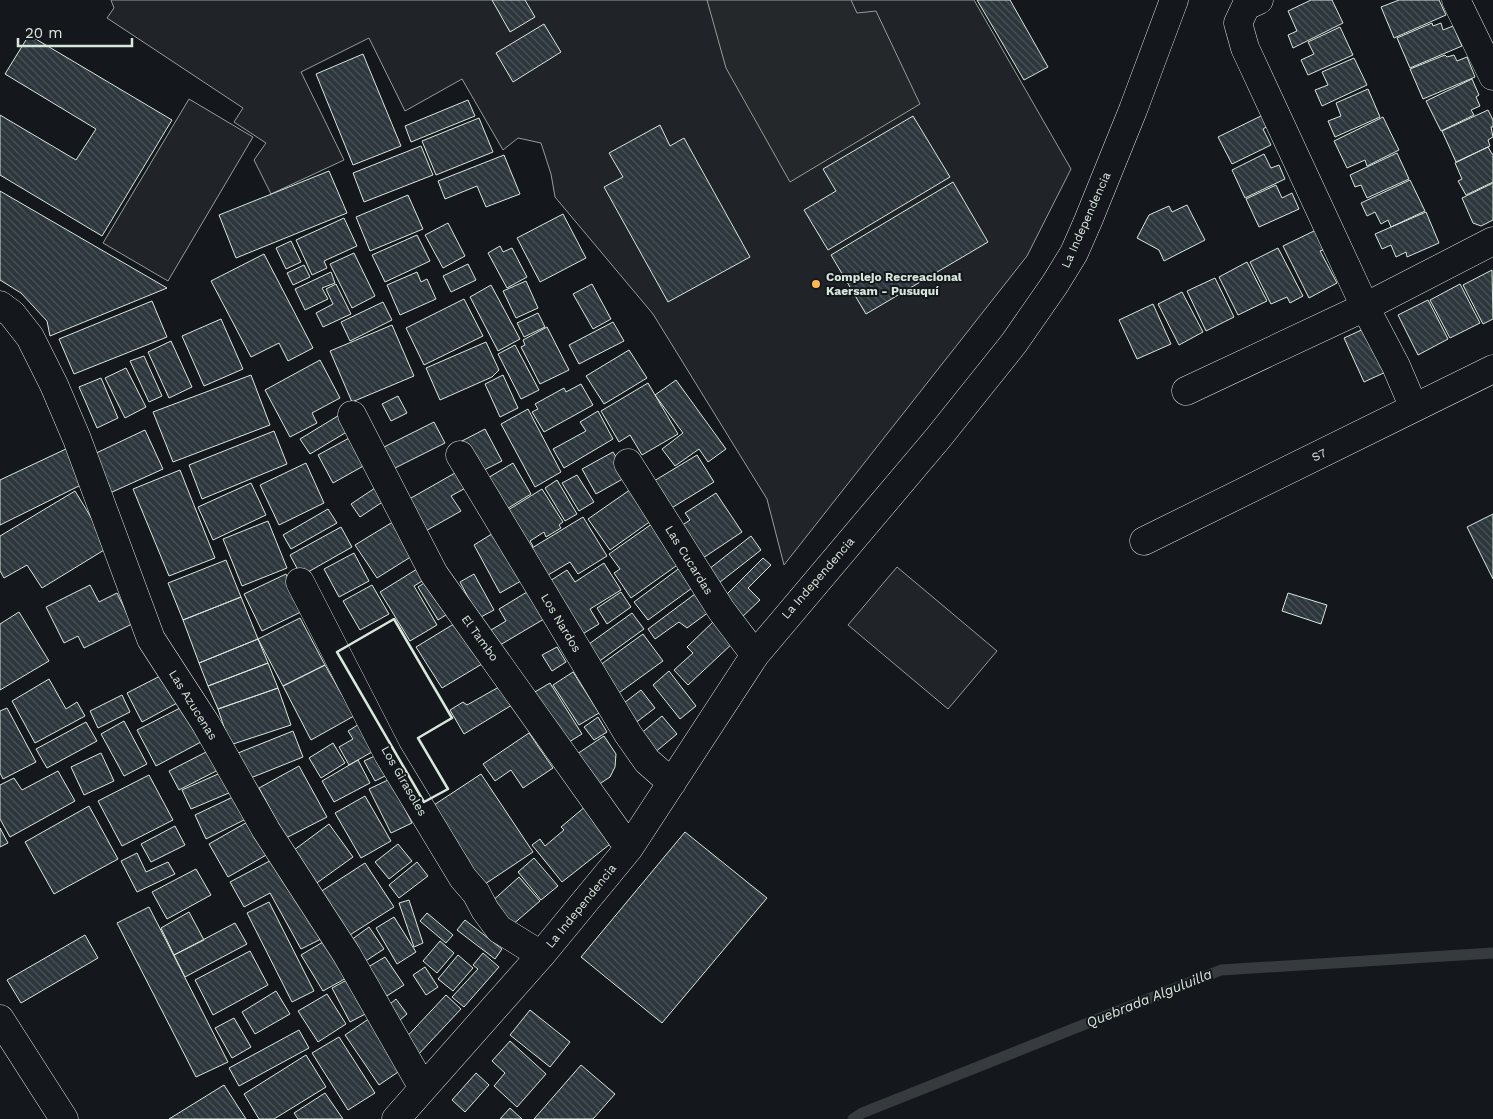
<svg xmlns="http://www.w3.org/2000/svg" width="1493" height="1119" font-family="'Work Sans',sans-serif">
<style>
.park{fill:#202428;stroke:#939e99}
.parking{fill:#24282b;stroke:#939e99}
.lines{fill:none;stroke-linecap:round;stroke-linejoin:round}
.stream{stroke:#363b3e;stroke-width:11}
.building{fill:url(#building-back-hatch);stroke:#d8e6dc}
.minor-casing{stroke:#d8e6dc;stroke-width:29}
.minor{stroke:#14181c;stroke-width:28}
.wall{stroke:#d8e6dc;stroke-width:2.5}
.poi-dot{fill:#ffb74d;stroke:#14181c;stroke-width:2}
.labels{text-anchor:middle;dominant-baseline:central;stroke-width:4;stroke-linejoin:round;paint-order:stroke}
.street-label{font-size:12px;fill:#d8e6dc;stroke:#14181c}
.poi-label{font-size:12px;font-weight:bold;fill:#d8e6dc;stroke:#14181c;text-anchor:start}
.water-label{font-size:14px;font-style:italic;fill:#d8e6dc;stroke:#14181c}
</style>
<defs>
<pattern id="building-back-hatch" width="6" height="6" patternUnits="userSpaceOnUse" patternTransform="scale(1.25)"><rect width="6" height="6" fill="#2c363c"/><path d="M-1 5l2 2M0 0l6 6M5-1l2 2" fill="none" stroke="#4a5358"/></pattern>
</defs>
<rect width="100%" height="100%" fill="#14181c"/>
<path class="park" d="M111 0H974L1071 169 1027 256 784 565 767 499 653 314 555 197 551 174 541 143 518 138 503 150 462 79 405 111 369 38 301 72 344 160 271 194 254 160 266 143 234 122 243 108 107 18 114 8Z
M189 99 253 137 168 281 103 243Z
M897 567 997 651 948 709 848 625Z"/>
<path class="parking" d="M707 0H851L857 13 876 11 920 104 790 182 726 68Z"/>
<g class="lines">
<path class="stream" d="M853 1119 862 1113 1221 970 1493 953"/>
</g>
<path class="building" d="M492 0H525L535 17 510 32Z
M977 0H1010L1048 67 1024 80Z
M1311 0H1332L1343 23 1293 48 1288 35 1297 31 1288 11Z
M1399 0H1439L1446 15 1394 38 1381 7Z
M1432 23 1433 26 1441 23 1443 30 1453 26 1462 46 1410 68 1397 38Z
M544 24 561 52 513 82 496 53Z
M1340 27 1353 55 1308 75 1301 60 1314 54 1308 42Z
M29 35 172 120 102 236 0 175V115L76 160 96 129 5 74Z
M363 54 401 146 353 165 316 74Z
M1445 55 1447 57 1454 55 1457 61 1467 57 1475 77 1423 99 1410 69Z
M1354 58 1367 85 1322 106 1315 90 1328 85 1322 72Z
M1472 79 1479 95 1476 97 1480 106 1471 110 1474 115 1441 131 1426 101Z
M1368 89 1380 117 1335 137 1328 121 1341 116 1336 103Z
M468 100 475 116 411 142 405 126Z
M1488 110 1493 120V127H1491L1493 137 1488 140 1490 146 1456 162 1442 131Z
M1263 115 1268 126 1263 129 1271 145 1232 164 1218 137Z
M913 116 950 177 828 250 804 210 836 191 823 169Z
M1383 117 1399 150 1367 166 1365 160 1347 168 1334 141Z
M479 118 493 152 436 175 422 141Z
M660 125 670 146 684 138 750 257 668 302 604 187 623 177 609 153Z
M421 146 433 175 364 202 353 173Z
M1488 147 1492 154H1493V182L1466 195 1458 181 1462 179 1455 163Z
M1397 153 1409 179 1367 198 1361 185 1355 187 1350 175Z
M1264 154 1271 168 1279 165 1285 179 1245 198 1232 170Z
M504 155 520 194 486 207 477 186 445 199 438 181Z
M329 171 347 213 236 258 219 215Z
M1410 180 1425 211 1391 227 1388 220 1381 224 1375 212 1367 216 1361 203Z
M953 182 988 242 866 314 831 255Z
M1493 183V220L1481 226 1473 223 1462 198Z
M1276 185 1282 198 1292 193 1299 209 1259 227 1246 199Z
M0 191 167 288 50 336 47 321 21 293 0 280Z
M408 195 423 229 370 251 356 217Z
M1187 205 1205 240 1164 261 1159 250 1137 238 1149 215 1169 206 1172 212Z
M1426 212 1439 243 1407 257 1406 252 1396 257 1391 245 1382 249 1375 234Z
M563 214 586 258 540 282 517 238Z
M344 218 357 246 324 261 327 268 312 275 296 240Z
M448 223 465 256 443 268 425 235Z
M1316 230 1326 249 1320 251 1337 283 1309 298 1283 246Z
M417 235 430 261 385 282 372 255Z
M291 241 301 262 286 269 276 248Z
M500 246 503 252 512 248 527 277 507 288 488 253Z
M1278 248 1303 296 1290 303 1287 297 1271 304 1250 262Z
M354 253 375 296 352 308 330 264Z
M264 254 313 348 288 361 279 343 251 357 211 281Z
M1247 262 1267 301 1238 315 1219 277Z
M468 264 476 280 451 292 443 276Z
M304 265 310 277 293 285 287 273Z
M1492 270 1493 319 1483 324 1463 285Z
M331 272 335 283 322 288 328 299 305 310 295 289Z
M417 272 421 282 427 279 436 299 400 315 387 285Z
M1215 278 1234 317 1206 331 1187 291Z
M526 281 538 308 516 318 503 291Z
M336 284 351 314 323 327 316 313 333 304 326 289Z
M592 284 611 319 593 329 573 294Z
M1460 284 1480 323 1450 338 1430 300Z
M491 285 520 339 498 351 470 297Z
M1182 292 1203 332 1179 345 1158 304Z
M464 299 483 336 424 365 406 328Z
M1428 300 1448 339 1418 355 1398 315Z
M152 301 167 337 74 374 59 339Z
M383 302 392 320 350 341 341 322Z
M1153 304 1171 344 1137 359 1119 320Z
M538 313 545 327 524 337 517 323Z
M221 319 243 369 204 386 182 336Z
M613 322 624 341 579 364 569 345Z
M392 325 414 376 352 402 330 351Z
M547 327 569 370 540 384 521 347 525 345 523 340Z
M1368 327 1388 371 1364 382 1344 338Z
M171 341 192 387 169 398 148 352Z
M486 342 499 370 492 377 440 400 426 368Z
M515 345 539 390 521 399 498 354Z
M629 350 647 378 604 404 586 376Z
M144 356 162 396 149 402 130 361Z
M320 360 340 398 312 413 317 423 290 437 265 390Z
M126 368 146 407 125 418 105 378Z
M251 375 270 425 173 462 153 412Z
M503 375 518 408 500 417 485 384Z
M101 378 118 418 97 428 79 387Z
M676 380 726 449 708 462 699 449 675 466 662 449 683 433 655 395Z
M648 383 678 434 642 455 630 435 619 442 601 411Z
M581 384 593 405 544 432 532 412 538 409 535 404 564 388 566 392Z
M398 396 407 413 391 421 382 404Z
M528 409 561 472 535 487 501 424Z
M598 411 613 439 564 468 553 449 586 431 580 422Z
M341 414 350 430 310 454 300 439Z
M434 422 445 443 391 470 380 449Z
M485 429 502 461 476 474 460 442Z
M145 430 163 469 110 493 92 455Z
M274 431 287 464 202 499 189 465Z
M351 437 367 464 333 483 318 455Z
M68 448 85 483 0 525V480Z
M613 452 628 476 596 494 582 469Z
M697 455 714 482 665 512 649 484Z
M306 463 324 503 279 525 260 485Z
M513 463 531 494 505 510 486 479Z
M462 469 471 485 451 496 461 511 422 533 404 502Z
M180 470 215 558 169 576 133 489Z
M577 475 594 502 579 511 562 483Z
M557 480 577 514 565 521 545 488Z
M251 483 266 515 213 540 198 507Z
M381 484 390 497 360 517 351 504Z
M634 487 655 518 610 550 588 519Z
M542 489 563 522 559 525 561 528 546 537 544 532 530 541 533 546 523 552 500 515Z
M75 491 109 547 42 588 27 565 4 578 0 571V536Z
M716 493 742 532 700 560 678 528 690 520 685 513Z
M328 509 337 523 291 549 283 535Z
M1493 514V579L1467 527Z
M583 517 607 556 578 574 570 562 543 578 527 551Z
M396 520 417 553 377 578 355 545Z
M268 521 287 568 242 586 223 539Z
M656 521 683 561 631 598 614 573 620 569 609 554Z
M341 527 352 547 301 576 290 555Z
M495 532 521 581 500 593 474 545Z
M751 536 761 550 715 586 704 573Z
M354 553 369 581 339 597 324 569Z
M763 558 771 565 748 588 760 600 740 619 721 600Z
M226 560 241 597 183 620 168 583Z
M604 563 621 590 590 609 599 624 576 638 542 586 567 570 575 582Z
M685 564 699 583 648 620 634 602Z
M417 569 424 580 414 586 437 625 410 641 380 592Z
M286 574 303 611 262 631 244 594Z
M474 574 494 610 479 618 460 582Z
M429 580 449 613 438 620 418 587Z
M90 585 99 602 117 593 132 624 84 648 78 636 64 643 46 607Z
M372 585 389 614 360 630 343 601Z
M532 589 549 616 495 648 486 633 506 621 499 609Z
M699 591 713 609 687 628 679 622 655 639 648 629Z
M621 592 631 607 607 624 597 608Z
M1288 593 1327 605 1321 624 1282 611Z
M241 597 258 639 199 663 183 620Z
M19 612 49 661 0 690V624Z
M632 613 644 629 594 665 582 649Z
M300 618 325 665 283 686 258 639Z
M462 619 487 661 442 688 416 647Z
M714 621 734 642 688 685 674 670 693 653 687 647Z
M643 634 663 661 616 695 596 668Z
M258 639 268 663 208 686 199 663Z
M557 647 566 662 552 671 542 655Z
M268 663 278 688 218 709 208 686Z
M325 665 354 716 311 740 283 686Z
M669 671 696 706 680 719 653 685Z
M573 672 599 713 579 725 553 685Z
M164 674 179 702 142 722 127 693Z
M49 679 66 709 77 702 85 716 35 743 12 701Z
M506 683 517 702 464 734 450 710 463 702 467 705Z
M550 683 582 734 561 747 528 696Z
M278 688 291 725 230 745 218 709Z
M641 690 655 708 634 724 620 706Z
M122 695 130 712 98 728 90 711Z
M182 707 201 742 156 766 137 730Z
M7 708 36 762 3 779 0 773V711Z
M662 716 677 734 654 753 639 735Z
M598 717 607 732 594 740 584 727Z
M124 721 147 764 124 776 101 734Z
M364 721 379 748 349 765 339 747 353 739 348 731Z
M86 722 97 741 47 768 36 749Z
M293 731 303 757 248 779 238 753Z
M529 733 553 768 523 788 511 770 495 781 483 764Z
M604 736 616 754 615 767 610 777 592 789 571 758Z
M333 743 345 763 321 778 309 758Z
M212 749 222 768 179 790 169 771Z
M101 753 114 781 84 795 71 767Z
M379 754 389 774 375 781 364 761Z
M358 760 370 783 334 802 322 781Z
M299 766 327 817 286 838 259 788Z
M227 770 236 790 191 809 182 790Z
M58 771 75 801 10 837 0 819V785L14 778 22 790Z
M481 774 533 852 482 886 431 807Z
M149 775 173 820 122 846 98 801Z
M390 779 412 823 391 833 369 789Z
M235 796 246 819 206 839 195 815Z
M365 796 391 841 361 858 335 813Z
M89 806 118 859 54 894 25 842Z
M586 806 614 841 562 882 532 845 540 839 545 846 564 830 561 827Z
M249 821 268 854 228 877 209 844Z
M329 824 353 857 314 885 290 853Z
M175 826 185 845 151 862 141 844Z
M0 828 8 843 0 847Z
M685 832 767 898 662 1023 581 957Z
M398 844 412 861 389 879 375 862Z
M137 853 146 872 168 862 175 874 137 892 121 861Z
M281 855 325 937 301 949 270 893 244 907 230 882Z
M534 858 558 886 541 900 518 872Z
M417 862 428 876 399 898 389 885Z
M365 863 394 907 345 938 317 894Z
M196 869 211 895 167 919 152 892Z
M519 877 540 901 511 926 490 903Z
M409 900 423 943 414 947 399 903Z
M269 902 314 991 292 1002 247 913Z
M149 907 228 1062 196 1077 117 923Z
M189 912 204 940 174 955 161 928Z
M427 913 453 935 446 943 420 921Z
M394 917 416 952 397 964 376 928Z
M465 920 502 949 495 959 457 930Z
M235 923 247 944 185 977 174 955Z
M369 927 384 949 361 964 347 943Z
M85 935 98 958 21 1003 7 980Z
M328 939 350 976 323 991 301 955Z
M440 941 454 953 437 973 423 961Z
M250 951 268 985 213 1015 195 980Z
M483 953 499 967 464 1007 452 997 478 969 473 965Z
M458 955 473 968 453 991 438 979Z
M385 957 404 985 382 999 363 970Z
M425 967 438 987 426 995 413 975Z
M354 976 373 1010 350 1022 332 988Z
M276 991 290 1014 255 1034 242 1012Z
M327 994 346 1024 318 1042 298 1011Z
M446 995 461 1009 415 1058 400 1044Z
M396 999 407 1014 393 1026 384 1009Z
M530 1010 570 1042 550 1067 510 1035Z
M234 1018 251 1047 232 1058 215 1028Z
M370 1018 404 1068 379 1085 345 1035Z
M299 1030 309 1048 239 1086 229 1068Z
M339 1037 375 1093 348 1110 312 1053Z
M510 1041 546 1074 517 1107 494 1086 505 1073 492 1061Z
M306 1055 326 1087 274 1119H259L244 1094Z
M581 1065 615 1094 593 1119H534Z
M476 1073 489 1085 465 1112 452 1100Z
M224 1085 246 1119H169Z
M325 1093 343 1119H298L294 1113Z
M510 1108 522 1119H500Z"/>
<g class="lines">
<g class="minor-casing">
<path id="minor" d="M1259 0 1246 6 1238 23 1245 48 1365 307 1396 366 1414 408
M1456 0 1493 76
M0 305 12 314 30 337 54 385 77 439 151 639 206 724 266 830 347 955 423 1088
M1186 391 1365 307 1493 241
M352 415 434 574 629 848
M460 455 628 734 647 761 672 783
M628 463 721 610 755 655
M1144 541 1493 369
M300 582 388 754 463 878 476 893 485 910 499 929 541 955
M0 1019 64 1119
M396 1119 541 955 629 848 755 655 938 438 1014 343 1055 284 1074 253 1088 221 1133 110 1174 0"/>
</g>
<use href="#minor" class="minor"/>
<path class="wall" d="M394 619 452 718 418 738 448 789 424 802 337 652Z"/>
</g>
<circle class="poi-dot" cx="816" cy="284" r="5"/>
<g class="labels">
<g class="street-label">
<text transform="translate(1086 220) rotate(-66)">La Independencia</text>
<text transform="translate(1319 455) rotate(-26)">S7</text>
<text transform="translate(689 560) rotate(58)">Las Cucardas</text>
<text transform="translate(818 578) rotate(-49)">La Independencia</text>
<text transform="translate(561 623) rotate(59)">Los Nardos</text>
<text transform="translate(480 638) rotate(54)">El Tambo</text>
<text transform="translate(193 705) rotate(58)">Las Azucenas</text>
<text transform="translate(404 781) rotate(60)">Los Girasoles</text>
<text transform="translate(581 906) rotate(-51)">La Independencia</text>
</g>
<g class="poi-label">
<text x="826" y="277">Complejo Recreacional<tspan x="826" dy="14">Kaersam - Pusuquí</tspan></text>
</g>
<g class="water-label">
<text transform="translate(1149 998) rotate(-22)">Quebrada Alguluilla</text>
</g>
</g>
<path d="M18 38v8h114v-8" fill="none" stroke="#d8e6dc" stroke-width="2.5"/>
<text x="25" y="38" font-size="15" fill="#d8e6dc" stroke="#14181c" stroke-width="4" paint-order="stroke">20 m</text>
</svg>
